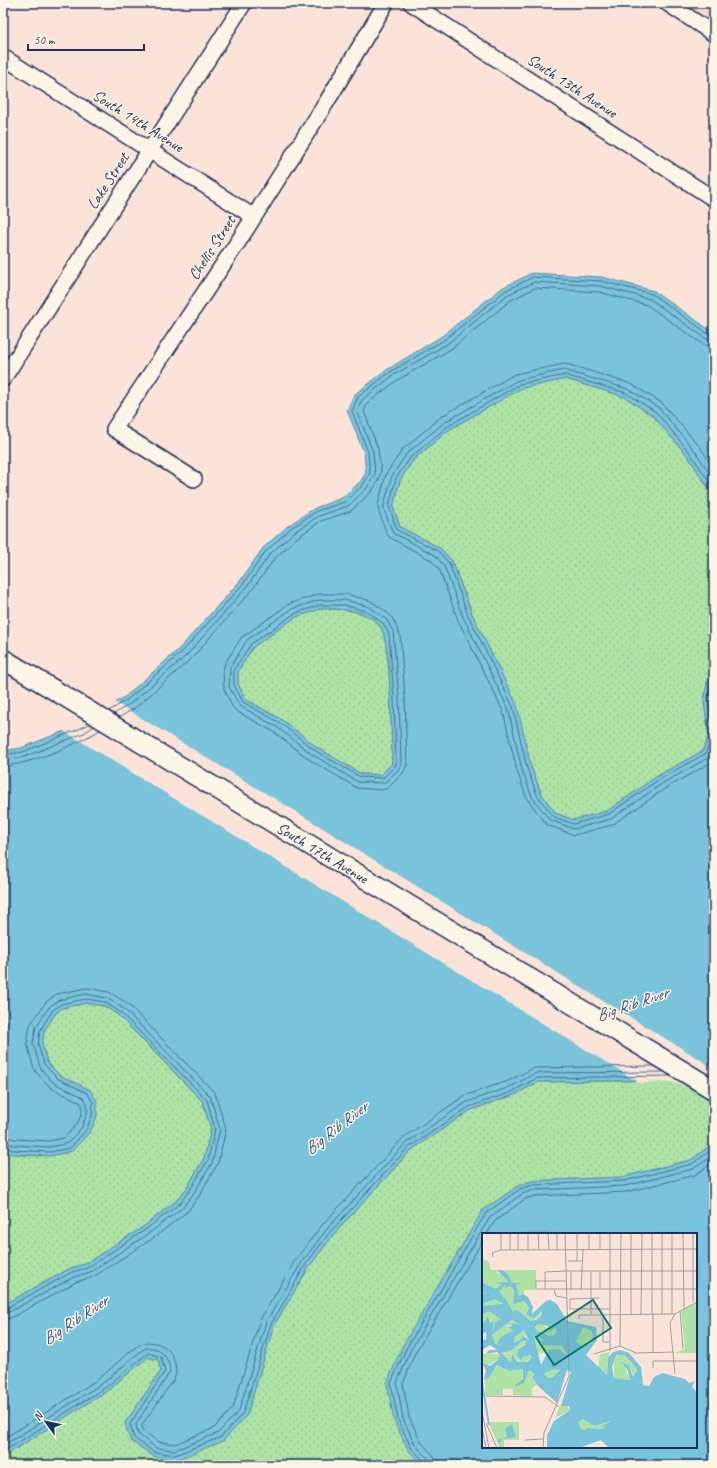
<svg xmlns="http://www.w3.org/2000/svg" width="717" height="1468" font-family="Caveat,sans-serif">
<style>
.built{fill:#fbd9cd}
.park{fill:url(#park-dots);stroke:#648982}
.water{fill:#7ac4db;stroke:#5488a9;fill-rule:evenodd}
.pier{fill:#fbe4d7}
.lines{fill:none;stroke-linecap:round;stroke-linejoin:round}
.shore{stroke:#416b90;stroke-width:1}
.minor-casing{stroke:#1b2f5e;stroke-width:18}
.major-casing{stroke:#1b2f5e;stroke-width:22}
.minor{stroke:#fcf5e5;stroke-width:15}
.major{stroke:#fcf5e5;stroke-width:19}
.labels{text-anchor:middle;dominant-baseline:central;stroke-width:3;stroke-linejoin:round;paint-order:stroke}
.street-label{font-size:16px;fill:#1b2f5e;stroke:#fcf5e5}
.water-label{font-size:17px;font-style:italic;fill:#33547d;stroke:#fcf5e5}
.inset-river{fill:none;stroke:#7ac4db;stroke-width:2}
.inset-road{fill:none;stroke:#a19ca7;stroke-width:1}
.view{fill:#0f766e;fill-opacity:0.15;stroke:#0f766e;stroke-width:2}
.inset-edge{fill:none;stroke:#1b2f5e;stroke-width:2}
</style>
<defs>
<pattern id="park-dots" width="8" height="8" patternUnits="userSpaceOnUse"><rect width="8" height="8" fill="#aee3a5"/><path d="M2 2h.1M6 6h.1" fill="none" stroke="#95c390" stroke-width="1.8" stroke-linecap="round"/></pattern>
</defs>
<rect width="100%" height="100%" fill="#fbe4d7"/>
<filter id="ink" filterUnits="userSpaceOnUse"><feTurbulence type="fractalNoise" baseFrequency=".025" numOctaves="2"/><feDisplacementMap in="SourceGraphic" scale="8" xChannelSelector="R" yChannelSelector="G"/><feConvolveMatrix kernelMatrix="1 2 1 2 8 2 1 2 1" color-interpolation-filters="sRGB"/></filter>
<g filter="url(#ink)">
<path class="built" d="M667 3H714V34Z"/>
<path class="park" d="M566 379 625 397 653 416 688 456 714 497V672L707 683 704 702 709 735 703 751 659 775 607 811 574 820 555 813 541 793 452 561 440 548 400 527 393 507 400 480 413 460 450 429 522 388Z
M320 609C340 609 367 609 380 626 392 641 391 740 392 763L381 775 361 774 318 748 282 720 245 699 238 684V671L253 647 296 617Z
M86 1003 104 1006 118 1015 203 1102 211 1129 204 1158 187 1188 176 1201 143 1227 85 1264 71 1268 3 1305V1150C24 1159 51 1156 72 1151L90 1090 59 1075 47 1062 42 1044 44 1031 55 1014 62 1008Z
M672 1080 714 1095V1143L691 1160 623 1177 532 1181 518 1186 483 1211 409 1451 423 1465H3V1457L108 1390 148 1357 158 1360 161 1371 125 1423 247 1415 274 1325 309 1267 333 1235 411 1150 471 1110 514 1095 538 1082Z"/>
<path class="water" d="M532 273 602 277 654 291 714 333V497L688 456 653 416 625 397 566 379 522 388 450 429 413 460 400 480 393 507 400 527 440 548 452 561 472 614 517 705 531 767 541 793 555 813 574 820 607 811 659 775 703 751 709 735 704 702 707 683 714 672V1095L672 1080 538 1082 514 1095 471 1110 411 1150 333 1235 309 1267 274 1325 247 1415 223 1441 176 1460 153 1456 130 1440 125 1423 161 1371 158 1360 148 1357 108 1390 3 1457V1305L71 1268 85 1264 143 1227 176 1201 187 1188 204 1158 211 1129 203 1102 151 1048 118 1015 104 1006 86 1003 62 1008 55 1014 44 1031 42 1044 47 1062 59 1075 90 1090 97 1101V1116L90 1132 72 1151 51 1156 12 1154 3 1150V751L21 748 80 725 126 696 179 649 240 581 263 548 289 525 315 508 342 498 360 482 366 473 364 453 347 410 354 395 388 369 442 336 502 288ZM320 609C340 609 367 609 380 626 392 641 391 740 392 763L381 775 361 774 318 748 282 720 245 699 238 684V671L253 647 296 617Z
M714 1143V1465H423L409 1451 394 1421 387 1383 402 1347 483 1210 518 1186 532 1181 623 1177 691 1160ZM483 1234H696V1447H483Z"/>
<path class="pier" d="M113 701 290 808 608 1004 609 1003 612 1006 714 1068V1097L708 1091 671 1082 640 1083 62 730 79 723Z"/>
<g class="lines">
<path class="shore" d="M714 469 700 447 662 403 631 384 570 365 564 364 515 374 442 416 403 449 386 474 378 505 379 512 386 532 389 537 431 560 439 569 458 620 503 711 517 771 527 799 547 825 574 835 612 825 666 788 714 761
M714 480 695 451 659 408 628 389 564 370 518 380 445 422 407 453 392 476 384 505V510L393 533 435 555 444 566 463 617 508 708 522 770 532 797 550 820 574 829 611 819 663 783 708 758 714 748
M714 489 691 454 656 412 626 393 565 375 520 384 448 426 411 457 396 478 389 506 397 530 438 551 449 563 468 615 513 707 527 768 537 795 554 817 574 824 609 814 661 778 705 754 713 735 708 701 710 684 714 679
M319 594H346L371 601 389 614 393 619 400 635 405 697 407 765 403 773 388 788 381 790 357 788 310 760 274 732 236 711 232 706 224 689 223 670 225 663 241 638 289 604Z
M320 600H345L370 607 386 619 393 631 399 698 401 763 399 769 384 783 358 782 313 755 277 727 240 706 229 687 230 668 247 640 292 609Z
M320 605H344L368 612 383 623 389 634 394 698 396 763 395 766 383 778 360 777 316 751 280 723 243 702 234 685V669L251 644 294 614Z
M109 711 128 699 182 652 243 584 266 551 291 528 317 511 345 502 363 485 370 473 368 452 352 411 358 397 390 372 444 340 505 291 533 277 601 281 652 294 710 335 714 336
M114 714 131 703 186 656 247 587 270 554 294 532 319 516 348 506 367 488 375 474 373 452 357 411 362 400 392 376 447 344 507 295 534 282 600 286 650 299 708 340 714 341
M120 717 135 708 190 660 252 590 275 558 298 537 321 521 351 511 372 491 379 479 381 471 378 449 364 411 367 404 396 381 451 349 511 300 535 288 599 292 647 305 704 345 714 347
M3 755 23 752 81 728 89 724
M3 760 24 757 84 733 94 726
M3 766C29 765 78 744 100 730
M3 1136 15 1139 49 1141 64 1138 77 1124 82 1113V1105L80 1102 51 1088 36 1072 33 1066 27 1043 30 1025 46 1002 57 994 86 988 109 992 128 1004 215 1093 226 1129 218 1163 199 1196 188 1211 152 1239 93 1277 76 1282 11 1318 3 1319
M3 1142 14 1145 50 1147 68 1143 82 1127 87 1114V1103L83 1097 54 1083 41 1069 39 1064 33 1043 36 1027 49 1007 59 1000 85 994 107 998 124 1009 210 1096 220 1129 212 1163 194 1193 182 1208 148 1234 90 1272 74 1277 9 1312 3 1313
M3 1147 13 1150 50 1152 70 1148 86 1130 92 1116 93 1102 87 1093 57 1078 44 1064 38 1045 40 1031 52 1011 61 1004 86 999 105 1002 121 1013 207 1100 215 1129 208 1160 190 1190 179 1204 145 1230 87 1268 72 1272 6 1308H3
M487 1234 495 1221 525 1199 535 1196 626 1192 695 1175 714 1162
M3 1439C35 1419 67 1400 98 1379 110 1371 132 1346 144 1343 153 1340 168 1346 172 1355 175 1363 178 1371 174 1379L142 1425 143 1431 159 1442 175 1444 214 1428 233 1408 260 1320 296 1259 322 1225 403 1138 464 1096 508 1081 534 1068 654 1066
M3 1446 103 1383 142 1350C158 1342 170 1358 170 1372L136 1424 138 1434 156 1448 175 1450 218 1433 239 1411 266 1322 302 1262 327 1229 406 1143 467 1102 510 1087 536 1073 663 1072
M3 1452 106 1387 148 1353 161 1357 165 1371 130 1424 134 1438 154 1452 175 1455 221 1437 243 1413 271 1324 306 1264 330 1232 408 1148 469 1107 512 1092 537 1078 671 1076
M425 1465 424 1461 412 1449 398 1420 391 1383 406 1349 486 1213 520 1189 533 1185 624 1181 692 1164 714 1148
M430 1465 428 1458 416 1446 403 1419 397 1383 410 1351 490 1217 522 1194 534 1190 625 1186 693 1169 714 1155
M436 1465 434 1456 421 1442 409 1417 403 1384 415 1353 483 1240"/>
<g class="minor-casing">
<path id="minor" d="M411 3 518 73 714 199
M667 3 714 34
M3 57 254 217
M3 379 244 3
M194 479 114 429 238 242 326 103 386 3"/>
</g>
<g class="major-casing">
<path id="major" d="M3 659 714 1090"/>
</g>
<use href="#minor" class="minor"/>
<use href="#major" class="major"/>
</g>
</g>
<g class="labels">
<g class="street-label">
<text transform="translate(572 86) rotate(33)">South 13th Avenue</text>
<text transform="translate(138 121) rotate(32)">South 14th Avenue</text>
<text transform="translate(108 181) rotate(-57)">Lake Street</text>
<text transform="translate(212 248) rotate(-57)">Chellis Street</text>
<text transform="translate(322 853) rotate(31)">South 17th Avenue</text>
</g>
<g class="water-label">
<text transform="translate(632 1004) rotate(-19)">Big Rib River</text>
<text transform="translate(336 1128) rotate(-38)">Big Rib River</text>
<text transform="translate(75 1320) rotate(-34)">Big Rib River</text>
</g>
</g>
<g transform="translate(482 1233)">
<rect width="215" height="215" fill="#fbe4d7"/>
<path d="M0 121H17L18 125 5 133 0 130ZM21 121H35L40 126 42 121 44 124 45 121 50 125 40 130 30 123 29 130ZM140 121 154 135 155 139 151 144 150 139 142 131 148 147 132 145V124Z" fill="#aee3a5"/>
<path d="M16 132 27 138 41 136 40 148 32 153 42 150 46 136 53 141 50 144 55 152 50 155V163L31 162V156H21V162H3V147ZM79 136 70 145H65L62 141 69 137Z" fill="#aee3a5"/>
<path d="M0 25 7 29 9 37H19H15V40L22 42 26 41 20 37H57L54 38V57H42L43 71 47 75 44 80 52 85 60 78 57 84 51 88 18 85V88L13 89V98L10 100V88L7 90 6 84 0 93ZM215 69 214 120H192L203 116 199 78ZM30 87 40 92 25 93 24 95 31 97 22 102 15 109 19 112H14L9 107 10 102ZM57 90 71 98 74 95 73 102 69 104 54 97 53 93ZM101 95 109 97 111 103 106 111 100 113 93 109ZM42 97 47 107 42 102 41 105 32 110 33 104ZM52 103 62 107H59L62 112 80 113 87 122 83 123 76 116 56 121ZM40 108 45 110 36 115 35 121 20 120 30 117ZM128 119 125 131 126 142 116 134 118 121ZM84 172 88 177 73 185 78 173ZM101 186 112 193 129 188 121 193 125 194 120 196 107 195 100 198 96 189 91 196H87L93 188ZM6 189H37V207H22V215H18Z" fill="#aee3a5"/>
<path d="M15 37H20L26 41 30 50H38L34 52 37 63 41 61 46 64 51 74 50 81 64 68 68 67 75 71 85 88 114 94 115 107 104 122 125 142 126 125 131 119 139 117 147 120 159 134 161 152 167 153 172 144 180 140 203 146 207 150 213 148 210 153 215 160V215H127L119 207 97 215H65V202L72 188 88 177 87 173H79L89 139 85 137 75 170 56 153 50 144 53 141 47 137 42 150 35 153H32L41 146V136L27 138 15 132 7 145 2 147 4 137 0 130 8 133 16 127 18 122 15 119 4 121 7 117H15L8 112 0 117V106L4 107V99L0 101V93L6 83 8 90 11 88V100L13 89 19 86 7 78 0 81V73L22 71 13 66 0 71V61L3 60 0 58V50L14 56 20 51 13 50 27 49ZM24 51 23 55 28 53 32 57 31 71 42 68 47 75 44 81 48 84 52 85 60 78 59 83 54 87 48 88 37 78 31 77V80L17 58ZM30 87 39 92 31 90 29 94H24L31 97 19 104 15 110 19 112 13 111 10 102ZM56 91 66 93 68 99 74 95 73 102 67 103 54 97 53 94ZM101 95 109 97 111 103 108 110 100 113 94 109ZM42 97 47 107 40 102 41 105 32 110 33 104ZM52 103 62 107 58 108 61 112 80 113 86 123 76 116 67 117 59 132ZM44 108 43 112 36 116 35 122 39 127 42 122 43 124 48 122 50 125 45 129H36L30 122 29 130 20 120 30 117 40 108ZM134 122H142L154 135 155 138 151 144 147 133 139 128 146 138 148 147 132 145 130 134ZM79 136 70 145H66L62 141 69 137ZM101 186 112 193 129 188 119 194H124L120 196 106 195 102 197 99 195 100 198 96 189ZM30 191 34 204 20 206 17 211 15 207 25 204 23 196Z" fill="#7ac4db" fill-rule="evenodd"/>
<path class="inset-river" d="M22 65 30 79M0 150 7 192"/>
<path class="inset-road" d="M19 0V17M28 0V17M36 0V17M46 0V17M56 0 57 17M66 0 67 17M75 0V17M107 0V17M118 0V17M201 0 202 76M11 24 10 20 18 17 215 16M86 28H101M95 28V0M149 37V0M84 38H215M109 39V81M118 39V56M85 48H54V56H215M63 57V39L84 38M72 57 74 63 85 65M89 57V39M99 57 101 17M117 65 88 66V76H128M211 69V0M198 78 201 116M149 81V38M159 81 160 0M170 81V0M171 81V120M180 81V0M190 81V0M121 82V109H128M97 86V82L193 81M138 113 139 0M138 113 154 120 192 119M128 118V0M112 121 138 113M171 135V128H215M193 141 188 90 193 81 215 69M4 163 63 164 77 174M0 178 7 215M4 190 15 215M0 195 4 215M43 207 61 206M61 215 62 200 87 143 83 0"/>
<path class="view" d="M111 67 129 95 72 132 54 104Z"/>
<rect width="215" height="215" class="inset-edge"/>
</g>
<rect width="717" height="1468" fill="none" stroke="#fcf5e5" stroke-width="16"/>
<rect x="8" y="8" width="701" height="1452" fill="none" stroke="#1b2f5e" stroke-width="1.5" filter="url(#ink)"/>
<g transform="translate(46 1422) rotate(303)" stroke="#fcf5e5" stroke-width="3" paint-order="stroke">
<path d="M0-3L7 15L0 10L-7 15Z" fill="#1b2f5e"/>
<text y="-6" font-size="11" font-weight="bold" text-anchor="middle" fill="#1b2f5e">N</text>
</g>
<path d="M28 44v6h116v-6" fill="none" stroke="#1b2f5e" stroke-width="2"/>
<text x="34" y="44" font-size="12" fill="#1b2f5e" stroke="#fcf5e5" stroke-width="3" paint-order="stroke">50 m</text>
</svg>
